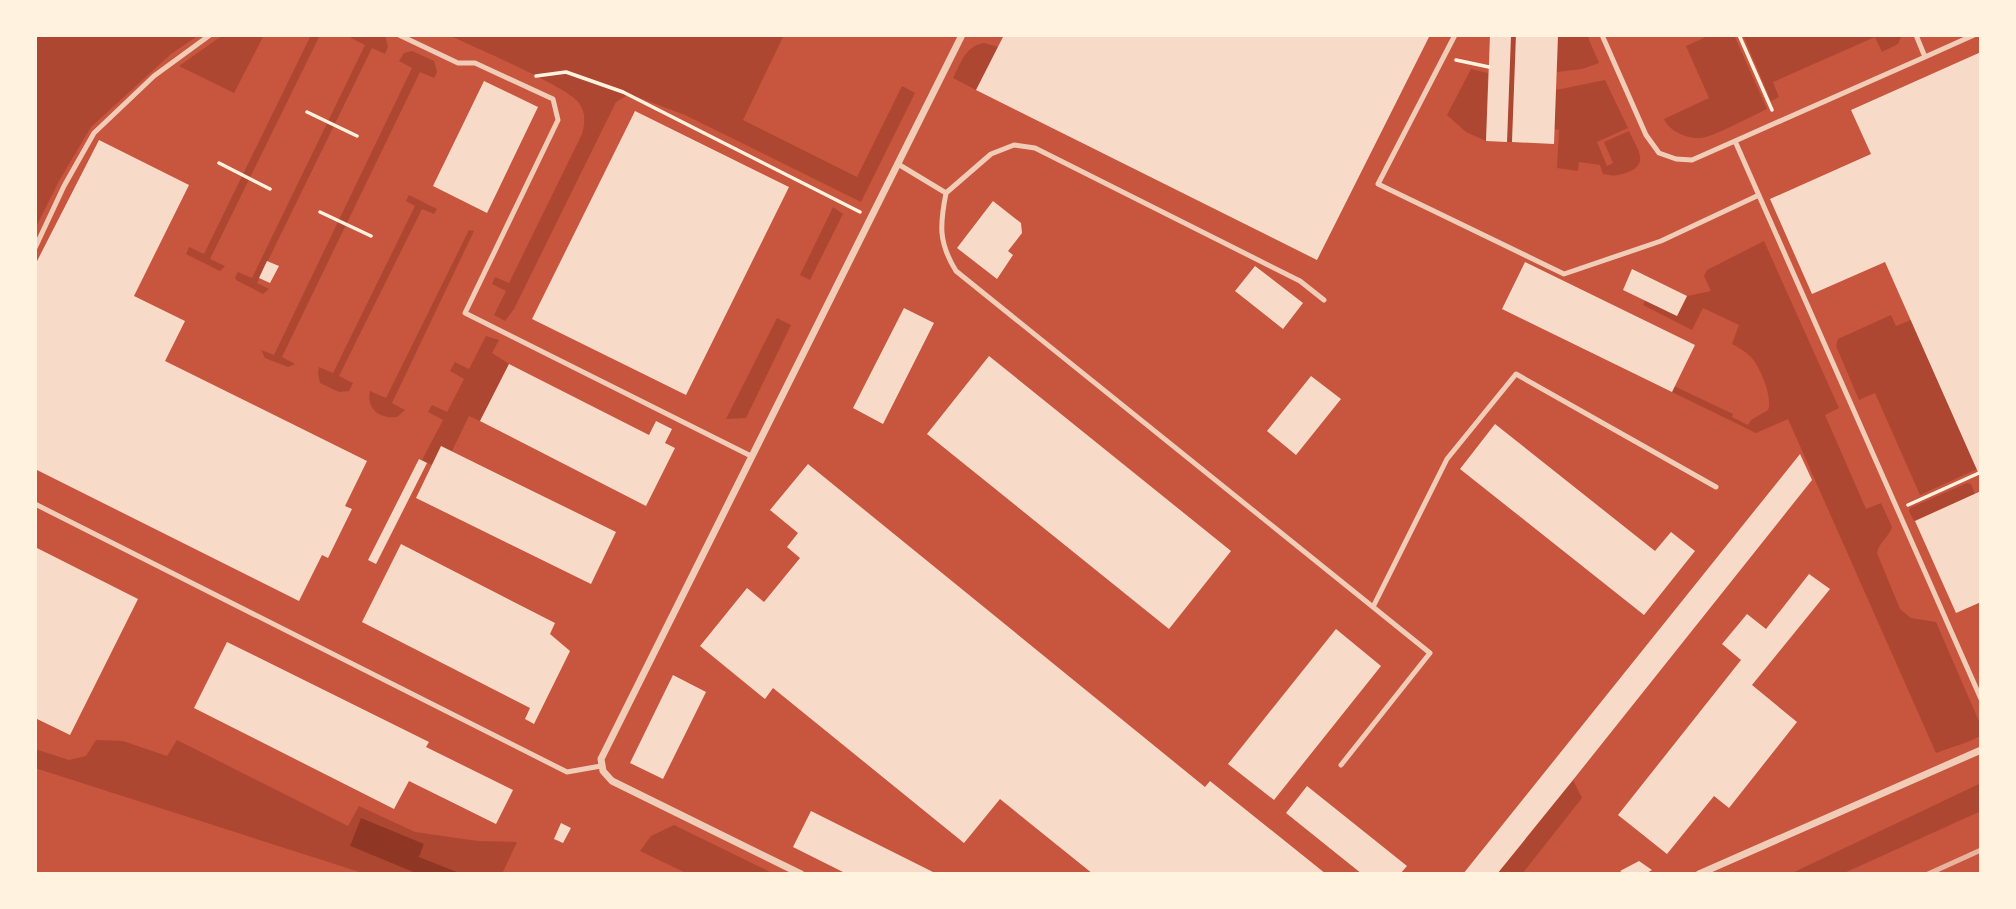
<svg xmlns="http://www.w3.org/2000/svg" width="2016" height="909" font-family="'Alegreya Sans',sans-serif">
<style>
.green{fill:#ae4732}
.water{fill:#8f3625}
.building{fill:#f7dbc8}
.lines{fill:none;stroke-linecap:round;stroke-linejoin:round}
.path{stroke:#fff3e0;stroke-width:3.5}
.service{stroke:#f1ccb7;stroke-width:5}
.minor{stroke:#f1ccb7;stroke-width:7}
.rail{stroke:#e9b49f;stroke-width:5}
</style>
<rect width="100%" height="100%" fill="#c8553d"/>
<path class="green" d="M36 35H199L171 54 91 127 59 181 35 229Z
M223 35H264L234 93 179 66Z
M311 35H320L210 259 225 266 220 271 186 254 189 247 204 254Z
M353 35H385L388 47 385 54 372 48 257 283 269 289 263 294 236 280 235 277 238 272 252 278 365 45 351 38Z
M449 35H784L743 120 857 177 902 86 915 93 861 202 685 115 629 94 616 102 514 309 505 321 494 315 506 291 492 284 495 277 509 283 582 134C585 123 586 113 579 103 567 86 473 47 449 35Z
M1511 35H1516L1512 142H1507Z
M1558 35H1587L1599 63 1582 69 1557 72Z
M1703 35H1734L1767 109C1754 115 1713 137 1701 138 1687 139 1669 131 1664 119L1709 98 1686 46 1704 38Z
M1743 35H1902L1898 44 1882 52 1875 37 1773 82 1779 97 1771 101Z
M984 43 998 47 976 90 953 78C961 63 965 46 984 43Z
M412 51 434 61 437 72 434 78 420 72 282 357 295 364 288 367 265 358 261 350 274 355 412 68 399 61 404 53Z
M1471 69 1488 73 1486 141 1466 132 1447 115Z
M1605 80 1628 128 1597 142 1607 166 1613 163 1604 142 1629 131C1637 149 1651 164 1626 173 1617 176 1612 176 1603 174L1600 165 1579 162 1578 171 1557 168 1559 130 1554 129 1556 90Z
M409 195 437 209 434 214 422 209 339 376 353 383 349 391 339 392 320 383 318 374 319 367 333 373 415 206 406 201Z
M833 207 843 214 810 280 800 275Z
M469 230 474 231 392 403 405 410 397 417C380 419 366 409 370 391L386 398Z
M1764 241 1839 408 1825 415 1866 509 1881 503 1892 527C1890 536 1879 542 1877 553L1900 609 1911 618 1936 622 1981 726 1980 736C1966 744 1951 747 1936 753L1788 419 1756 433 1672 392 1674 386 1733 414 1732 417 1748 425 1751 420 1768 410C1773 397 1760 367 1751 357 1745 351 1738 347 1732 344L1739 325 1703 308 1692 330 1643 305 1645 300 1677 316 1687 296 1711 291 1704 276 1707 270Z
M1891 315 1896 326 1911 320 1977 469 1920 495 1875 393 1859 400 1836 346 1838 339Z
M777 318 791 325 746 418 726 419Z
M486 336 499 340 492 353 509 364 480 421 469 416 452 451 441 446 432 465 422 460 443 420 428 412 432 405 447 412 464 379 450 371 455 362 469 369Z
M1967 483 1971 484 1975 494 1914 521 1909 511 1910 508Z
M96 740 123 741 167 756 177 740 348 826 359 806 415 832 478 841 517 842 502 874H456L419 857 424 844 350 846 418 874H366L35 768V749L69 760 86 756Z
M1573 780 1582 798 1522 874H1497Z
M1981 783V811L1842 874H1790Z
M674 825 774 874H688L640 851 651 836Z"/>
<path class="water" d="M361 818 424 844 419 857 457 872 456 874H418L350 846Z"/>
<path class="building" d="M1004 35H1430L1317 260 976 90Z
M1490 35H1511L1507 142 1486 141Z
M1516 35H1558L1554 144 1512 142Z
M1981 52V479L1885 262 1812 294 1770 199 1871 154 1851 110Z
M484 81 538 107 487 213 433 186Z
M635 111 789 187 686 395 532 319Z
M99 140 189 185 134 296 185 321 165 361 367 461 345 506 352 509 328 558 322 555 299 601 35 469V265Z
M993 201 1021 223 1022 233 1008 251 1013 255 997 279 957 248Z
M267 261 279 266 270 283 259 278Z
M1525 262 1695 345 1672 392 1502 309Z
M1255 266 1303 303 1283 329 1235 291Z
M1632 269 1687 296 1677 316 1623 290Z
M904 308 934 323 883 424 853 408Z
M989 356 1231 551 1169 629 927 434Z
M509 364 649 435 656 421 672 429 665 443 675 448 646 506 480 421Z
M1311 376 1341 399 1296 455 1267 431Z
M1495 424 1655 551 1671 532 1695 551 1644 615 1460 469Z
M441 446 616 532 591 584 416 498Z
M1800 454 1812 480 1573 780 1497 874H1463Z
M419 459 427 463 376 564 368 560Z
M808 464 1205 787 1210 781 1326 874H1093L1000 799 964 843 773 688 765 699 700 646 747 588 764 602 800 558 787 547 798 533 770 510Z
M1981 491V602L1956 613 1915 521Z
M401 544 555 623 550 634 570 651 534 724 525 719 530 708 362 622Z
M35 547 138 599 70 735 35 718Z
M1809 574 1830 589 1752 685 1797 722 1729 808 1714 796 1667 854 1618 815 1741 660 1722 644 1747 614 1766 629Z
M1336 629 1381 666 1274 800 1228 764Z
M227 642 429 742 426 747 513 790 496 824 409 781 394 809 194 708Z
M673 675 706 692 663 779 630 763Z
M1307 786 1407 866 1400 874H1362L1286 813Z
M811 811 937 874H847L793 847Z
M561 823 571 828 563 843 554 839Z
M1639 861 1652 870 1645 874H1625L1620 871Z"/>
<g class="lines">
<path class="path" d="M1739 35 1772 110
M1456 60 1489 67
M536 76 566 72 623 92 860 212
M307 112 357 136
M219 163 270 189
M320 212 371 236
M1908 505 1979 473"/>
<path class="service" d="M399 35 458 63H475L553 99 558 120 465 313 751 456
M1455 35 1378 184 1564 274 1661 241 1759 195
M1602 35 1646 135 1659 153 1676 159 1692 160 1735 141
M1916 35 1925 57 1974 35
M1925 57 1735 141 1981 699
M898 164 946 193C940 224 938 242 956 271L1373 607 1447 459 1516 374 1716 487
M946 193 991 154 1014 145 1035 148 1300 281 1324 300
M35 248 64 186 94 133 154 76 210 35
M35 504 567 772 601 766
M1341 765 1430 653 1373 607"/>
<path class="minor" d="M801 874 612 781 603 771 601 759 962 35
M1699 874 1981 750"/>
<path class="rail" d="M1928 874 1981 850"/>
</g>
<rect width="2016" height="909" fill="none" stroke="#fff3e0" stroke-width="74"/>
</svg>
